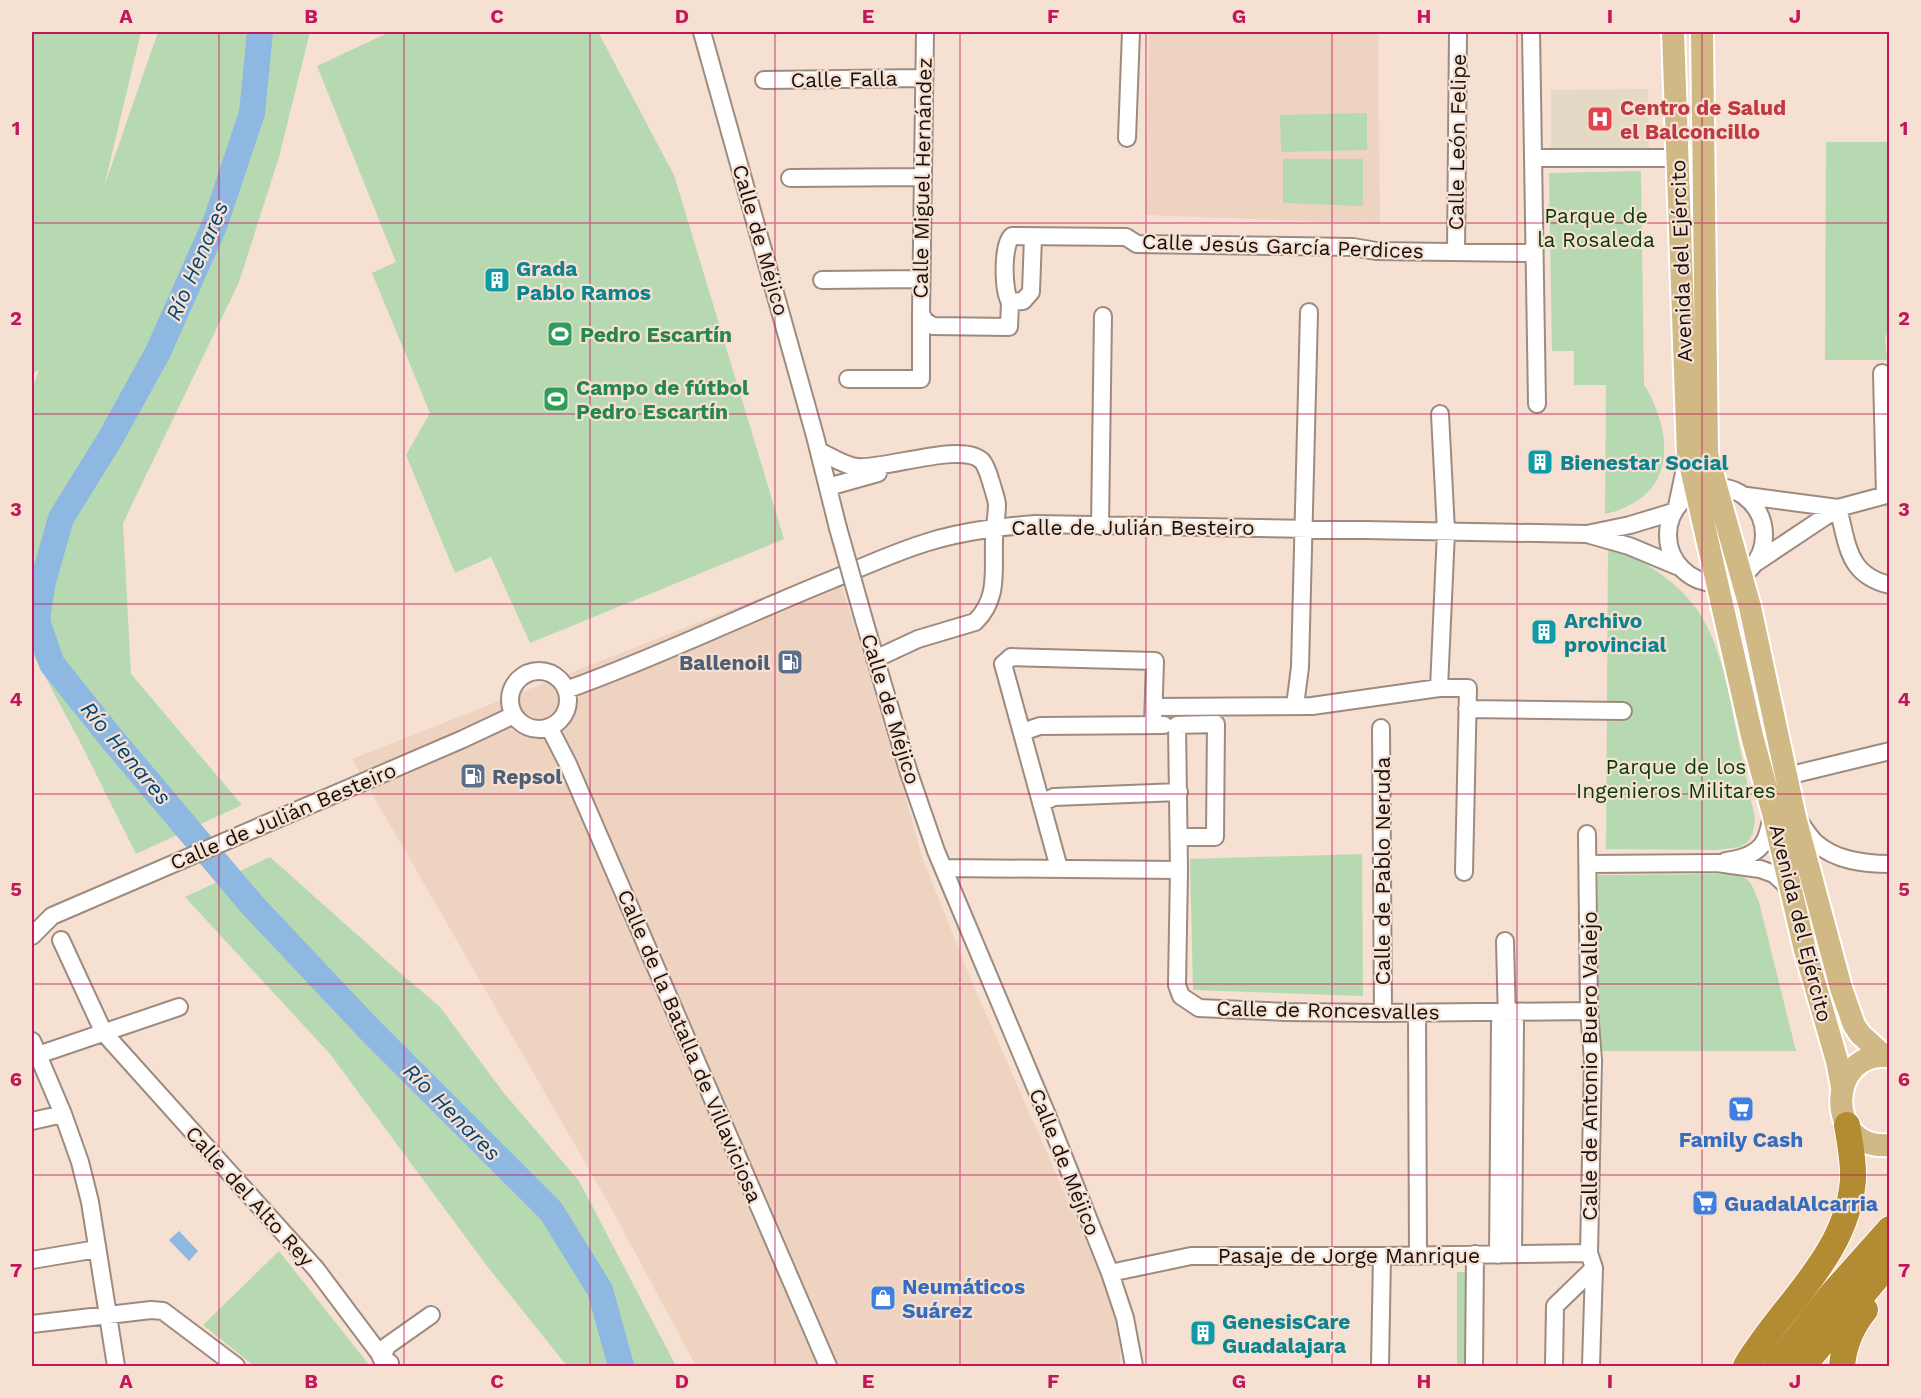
<svg xmlns="http://www.w3.org/2000/svg" width="1921" height="1398" font-family="'Work Sans',sans-serif">
<style>
.built{fill:#efd3c1}
.medical{fill:#e4d9c5}
.green{fill:#b7d9b2}
.water{fill:#8eb7e2}
.lines{fill:none;stroke-linecap:round;stroke-linejoin:round}
.river{stroke:#8eb7e2;stroke-width:26}
.minor-casing{stroke:#9e8b7f;stroke-width:20}
.major-casing{stroke:#fff;stroke-width:26}
.highway-casing{stroke:#fff;stroke-width:28}
.minor{stroke:#fff;stroke-width:16}
.major{stroke:#d1b985;stroke-width:22}
.highway{stroke:#b38b33;stroke-width:26}
.minor-bridge-casing{stroke:#9e8b7f;stroke-width:20;stroke-linecap:butt}
.minor-bridge{stroke:#fff;stroke-width:16}
.grid{fill:none;stroke:#c2185b;stroke-width:1.5;stroke-opacity:0.55}
.labels{text-anchor:middle;dominant-baseline:central;stroke-width:4.5;stroke-linejoin:round;paint-order:stroke}
.street-label{font-size:21px;fill:#17100c;stroke:#f5e0d2}
.health-label{font-size:21px;font-weight:bold;fill:#be3a42;stroke:#f5e0d2;text-anchor:start}
.park-label{font-size:21px;fill:#053d00;stroke:#f5e0d2}
.culture-label{font-size:21px;font-weight:bold;fill:#0d838f;stroke:#f5e0d2;text-anchor:start}
.leisure-label{font-size:21px;font-weight:bold;fill:#27864d;stroke:#f5e0d2;text-anchor:start}
.service-label{font-size:21px;font-weight:bold;fill:#4e5e75;stroke:#f5e0d2;text-anchor:end}
.shop-label{font-size:21px;font-weight:bold;fill:#366cbe;stroke:#f5e0d2;text-anchor:start}
.water-label{font-size:22px;font-style:italic;fill:#004578;stroke:#f5e0d2}
.neatline{fill:none;stroke:#c2185b;stroke-width:2}
.grid-label{font-size:20px;text-anchor:middle;font-weight:bold;fill:#c2185b}
</style>
<rect width="100%" height="100%" fill="#f5e0d2"/>
<path class="built" d="M1149 32H1378L1380 224 1146 215Z
M836 568 895 759 923 860 972 982 1113 1303 1120 1347V1366H696L609 1204 352 759Z"/>
<path class="medical" d="M1648 89 1649 152 1551 153V90Z"/>
<path class="green" d="M32 32H141L104 187 158 32H310L279 157 239 282 123 523 131 674 242 805 136 854 80 742 32 652V390L39 370 32 373Z
M390 32H598L674 175 784 539 530 643 491 557 455 573 406 455 430 413 372 273 396 262 317 66Z
M1367 113V150L1281 152 1280 115Z
M1826 142H1889L1890 332 1885 336 1887 360H1825Z
M1283 159H1363V206L1283 203Z
M1641 171 1644 384C1666 420 1679 476 1635 502 1625 508 1616 512 1605 514L1606 385H1574V351H1552L1549 173Z
M1608 544C1640 559 1675 579 1696 608 1720 642 1728 688 1736 729 1742 758 1748 788 1755 818L1753 833 1748 842 1739 847 1717 850 1606 849Z
M1362 854 1363 996 1193 990 1190 859Z
M270 857 399 972 440 1007 503 1092 579 1181 676 1366H567L487 1266 330 1054 185 897Z
M1732 874C1752 877 1751 884 1759 902L1796 1051H1598V875Z
M279 1251 370 1366H254L203 1325Z
M1457 1272H1471L1470 1366H1457Z"/>
<path class="water" d="M179 1231 198 1251 189 1261 169 1240Z"/>
<g class="lines">
<path class="river" d="M260 32 252 113 215 224 158 352 110 439 61 518 42 585 37 621 52 664 112 739 253 906 370 1030 551 1211 600 1290 621 1366"/>
<g class="minor-casing">
<path id="minor" d="M702 32 815 436 838 528
M925 32 921 314 925 321 933 326 1009 327 1010 302
M1531 32 1537 404
M764 80 923 78
M1127 138 1131 32
M1533 158H1677
M790 178 922 177
M1033 237 1031 292 1023 301 1010 302C1003 291 1002 245 1012 236L1126 237 1137 244 1353 247 1376 251 1534 253
M1456 252 1458 32
M822 280 920 279
M1882 373 1885 495
M848 379H921V314
M819 451C830 456 845 466 857 467 885 470 963 441 982 461 987 467 989 476 991 482 993 489 996 497 997 504 997 516 994 529 994 541 993 571 999 599 975 622L918 639 875 659
M1668 535a48 48 0 1 1 96 0a48 48 0 1 1-96 0Z
M828 487 878 473
M1747 496 1838 508
M1677 506 1687 459
M1838 508C1848 545 1847 575 1890 585
M1100 526 1103 316
M1590 535 1629 546 1677 566
M1757 562 1838 508 1890 494
M864 620 909 773 936 851 1045 1110 1110 1273 1125 1318 1134 1366
M510 700a29 29 0 1 1 58 0a29 29 0 1 1-58 0Z
M1439 688 1446 531 1440 414
M566 690C656 658 742 616 831 580 863 567 895 552 928 542 963 531 999 527 1036 524L1587 534 1630 525 1673 512
M1295 706 1300 667 1309 312
M1154 707 1312 706 1439 688H1468L1464 872
M1467 709 1623 711
M549 727 568 764 828 1366
M1381 728 1383 1013
M1022 732 1040 726 1164 725
M1787 776 1890 751
M1041 803 1054 797 1179 792
M1798 820C1804 827 1809 837 1816 843 1836 861 1865 864 1890 864
M1179 837H1215L1216 724 1177 725 1179 870
M1726 861C1740 859 1757 854 1764 842 1769 834 1770 822 1773 813
M1589 864 1717 863 1760 869 1774 874 1790 889
M943 868 1179 870 1177 985 1181 996 1199 1008 1287 1012 1383 1013 1589 1011
M1059 868 1003 664 1011 657 1155 661 1153 725
M32 936 52 916 463 739 514 715
M61 940 104 1033 316 1269 379 1353 385 1366
M1505 941 1507 1022
M1417 1013 1418 1255
M32 1041 63 1114 80 1162 90 1202 116 1366
M32 1057 179 1007
M32 1121 63 1114
M1498 1255 1500 1023H1515L1513 1254
M32 1260 97 1249
M1110 1273 1191 1256H1382L1589 1253
M32 1324 151 1310 163 1311 236 1366
M390 1363 382 1358 387 1346 431 1315
M1380 1366 1382 1256
M1474 1366 1475 1254
M1554 1366 1555 1306 1594 1268 1589 1253 1593 1060 1589 1011 1587 834
M1591 1366 1594 1268"/>
</g>
<g class="major-casing">
<path id="major" d="M1673 32 1688 455 1752 736 1773 813 1805 950 1837 1061 1842 1087
M1702 32 1707 454 1750 607 1795 817 1841 988 1854 1025 1860 1034 1884 1056
M1890 1056C1826 1049 1824 1152 1890 1145"/>
</g>
<g class="highway-casing">
<path id="highway" d="M1746 1366C1782 1305 1847 1256 1853 1180 1854 1162 1850 1143 1847 1125
M1776 1366 1832 1294 1890 1229
M1803 1366 1890 1262
M1842 1366C1844 1344 1851 1327 1865 1310"/>
</g>
<use href="#minor" class="minor"/>
<use href="#major" class="major"/>
<use href="#highway" class="highway"/>
<g class="minor-bridge-casing">
<path id="minor-bridge" d="M838 528 864 620"/>
</g>
<use href="#minor-bridge" class="minor-bridge"/>
</g>
<path class="grid" d="M219 32V1366M404 32V1366M590 32V1366M775 32V1366M960 32V1366M1146 32V1366M1332 32V1366M1517 32V1366M1702 32V1366M32 223H1890M32 414H1890M32 604H1890M32 794H1890M32 984H1890M32 1175H1890"/>
<defs>
<g id="hospital-square" transform="scale(1.35)"><rect x="-9" y="-9" width="18" height="18" rx="4" fill="#e0444e" stroke="#f5e0d2"/><path d="M-5-5h3v3.5h4V-5h3V5h-3V1.5h-4V5h-3Z" fill="#fff"/></g>
<g id="building-square" transform="scale(1.35)"><rect x="-9" y="-9" width="18" height="18" rx="4" fill="#0f9aa8" stroke="#f5e0d2"/><path d="M-4-6H4V6H1V3H-1V6H-4ZM-2.5-4.3h1.7v1.8h-1.7ZM.8-4.3h1.7v1.8H.8ZM-2.5-1h1.7V.8h-1.7ZM.8-1h1.7V.8H.8Z" fill="#fff"/></g>
<g id="stadium-square" transform="scale(1.35)"><rect x="-9" y="-9" width="18" height="18" rx="4" fill="#2e9e5b" stroke="#f5e0d2"/><path d="M0-5a6.5 5 0 1 0 0 10a6.5 5 0 1 0 0-10ZM-3.5-1.8h7v3.6h-7Z" fill="#fff"/></g>
<g id="fuel-square" transform="scale(1.35)"><rect x="-9" y="-9" width="18" height="18" rx="4" fill="#5c6f8a" stroke="#f5e0d2"/><path d="M-5.5-6h7V0h2V4h1.3V-2.5L3-4.5l.8-.8L6-3V5H2.5V1h-1V6h-7ZM-4.2-4.7v3.2H.2V-4.7Z" fill="#fff"/></g>
<g id="supermarket-square" transform="scale(1.35)"><rect x="-9" y="-9" width="18" height="18" rx="4" fill="#3f7fe0" stroke="#f5e0d2"/><path d="M-6-5.5h2.5l.6 2H6L4.5 2H-2.5L-4.4-4H-6ZM-1.5 3.2a1.3 1.3 0 1 0 .1 0ZM3 3.2a1.3 1.3 0 1 0 .1 0Z" fill="#fff"/></g>
<g id="shop-square" transform="scale(1.35)"><rect x="-9" y="-9" width="18" height="18" rx="4" fill="#3f7fe0" stroke="#f5e0d2"/><path d="M-5-2.5h2.3a2.7 3.5 0 0 1 5.4 0H5L5.5 6h-11ZM-1.5-2.5h3a1.5 2.3 0 0 0-3 0Z" fill="#fff"/></g>
</defs>
<g fill-rule="evenodd">
<use href="#hospital-square" x="1600" y="119"/>
<use href="#building-square" x="497" y="280"/>
<use href="#stadium-square" x="560" y="334"/>
<use href="#stadium-square" x="556" y="399"/>
<use href="#building-square" x="1540" y="462"/>
<use href="#building-square" x="1544" y="632"/>
<use href="#fuel-square" x="790" y="662"/>
<use href="#fuel-square" x="473" y="776"/>
<use href="#supermarket-square" x="1741" y="1109"/>
<use href="#supermarket-square" x="1705" y="1203"/>
<use href="#shop-square" x="883" y="1298"/>
<use href="#building-square" x="1203" y="1333"/>
</g>
<g class="labels">
<g class="street-label">
<text transform="translate(844 79) rotate(-1)">Calle Falla</text>
<text transform="translate(1457 142) rotate(-89)">Calle León Felipe</text>
<text transform="translate(922 178) rotate(-89)">Calle Miguel Hernández</text>
<text transform="translate(761 240) rotate(74)">Calle de Méjico</text>
<text transform="translate(1283 246) rotate(2)">Calle Jesús García Perdices</text>
<text transform="translate(1681 261) rotate(-92)">Avenida del Ejército</text>
<text x="1133" y="527">Calle de Julián Besteiro</text>
<text transform="translate(891 709) rotate(73)">Calle de Méjico</text>
<text transform="translate(283 816) rotate(-23)">Calle de Julián Besteiro</text>
<text transform="translate(1382 871) rotate(-90)">Calle de Pablo Neruda</text>
<text transform="translate(1801 923) rotate(76)">Avenida del Ejército</text>
<text transform="translate(1328 1010) rotate(1)">Calle de Roncesvalles</text>
<text transform="translate(690 1046) rotate(67)">Calle de la Batalla de Villaviciosa</text>
<text transform="translate(1589 1066) rotate(-90)">Calle de Antonio Buero Vallejo</text>
<text transform="translate(1065 1162) rotate(68)">Calle de Méjico</text>
<text transform="translate(250 1196) rotate(48)">Calle del Alto Rey</text>
<text x="1349" y="1255">Pasaje de Jorge Manrique</text>
</g>
<g class="health-label">
<text x="1620" y="107">Centro de Salud<tspan x="1620" dy="24">el Balconcillo</tspan></text>
</g>
<g class="park-label">
<text x="1596" y="215">Parque de<tspan x="1596" dy="24">la Rosaleda</tspan></text>
<text x="1676" y="766">Parque de los<tspan x="1676" dy="24">Ingenieros Militares</tspan></text>
</g>
<g class="culture-label">
<text x="516" y="268">Grada<tspan x="516" dy="24">Pablo Ramos</tspan></text>
<text x="1560" y="462">Bienestar Social</text>
<text x="1564" y="620">Archivo<tspan x="1564" dy="24">provincial</tspan></text>
<text x="1222" y="1321">GenesisCare<tspan x="1222" dy="24">Guadalajara</tspan></text>
</g>
<g class="leisure-label">
<text x="580" y="334">Pedro Escartín</text>
<text x="576" y="387">Campo de fútbol<tspan x="576" dy="24">Pedro Escartín</tspan></text>
</g>
<g class="service-label">
<text x="770" y="662">Ballenoil</text>
<text x="492" y="776" text-anchor="start">Repsol</text>
</g>
<g class="shop-label">
<text x="1741" y="1139" text-anchor="middle">Family Cash</text>
<text x="1724" y="1203">GuadalAlcarria</text>
<text x="902" y="1286">Neumáticos<tspan x="902" dy="24">Suárez</tspan></text>
</g>
<g class="water-label">
<text transform="translate(197 261) rotate(-67)">Río Henares</text>
<text transform="translate(126 753) rotate(50)">Río Henares</text>
<text transform="translate(452 1112) rotate(45)">Río Henares</text>
</g>
</g>
<rect width="1921" height="1398" fill="none" stroke="#f5e0d2" stroke-width="66"/>
<rect x="33" y="33" width="1855" height="1332" class="neatline"/>
<g class="grid-label">
<text x="126" y="23">A</text>
<text x="311" y="23">B</text>
<text x="497" y="23">C</text>
<text x="682" y="23">D</text>
<text x="868" y="23">E</text>
<text x="1053" y="23">F</text>
<text x="1239" y="23">G</text>
<text x="1424" y="23">H</text>
<text x="1610" y="23">I</text>
<text x="1795" y="23">J</text>
<text x="16" y="135">1</text>
<text x="1904" y="135">1</text>
<text x="16" y="325">2</text>
<text x="1904" y="325">2</text>
<text x="16" y="516">3</text>
<text x="1904" y="516">3</text>
<text x="16" y="706">4</text>
<text x="1904" y="706">4</text>
<text x="16" y="896">5</text>
<text x="1904" y="896">5</text>
<text x="16" y="1086">6</text>
<text x="1904" y="1086">6</text>
<text x="16" y="1277">7</text>
<text x="1904" y="1277">7</text>
<text x="126" y="1388">A</text>
<text x="311" y="1388">B</text>
<text x="497" y="1388">C</text>
<text x="682" y="1388">D</text>
<text x="868" y="1388">E</text>
<text x="1053" y="1388">F</text>
<text x="1239" y="1388">G</text>
<text x="1424" y="1388">H</text>
<text x="1610" y="1388">I</text>
<text x="1795" y="1388">J</text>
</g>
</svg>
